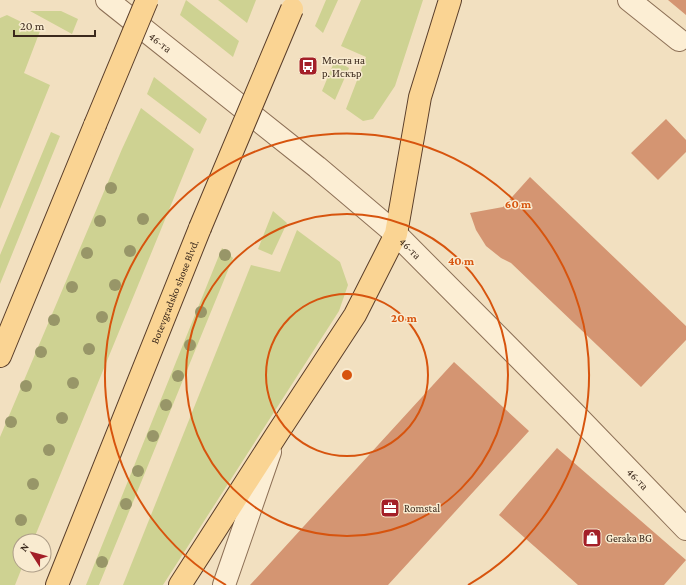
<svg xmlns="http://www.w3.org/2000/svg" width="686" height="585" font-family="'Crimson Pro',serif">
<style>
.green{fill:#ced292}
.building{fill:#d49572}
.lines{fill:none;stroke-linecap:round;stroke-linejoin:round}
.minor-casing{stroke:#8d7056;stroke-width:24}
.major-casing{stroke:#5a3e2a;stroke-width:24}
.minor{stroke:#fceed4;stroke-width:22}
.major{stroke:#fad493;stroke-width:22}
.major-bridge-casing{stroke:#5a3e2a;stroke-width:24;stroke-linecap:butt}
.major-bridge{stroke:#fad493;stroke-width:22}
.tree{fill:#989668}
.ring{fill:none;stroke:#d7540e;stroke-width:2}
.labels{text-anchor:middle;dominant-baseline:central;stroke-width:3;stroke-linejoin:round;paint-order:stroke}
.street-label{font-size:11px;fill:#3b291c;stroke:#f9ebd0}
.poi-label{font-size:11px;fill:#3b291c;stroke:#f9ebd0;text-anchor:start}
.centre{fill:#d7540e;stroke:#f9ebd0;stroke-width:2}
.ring-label{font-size:12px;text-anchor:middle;font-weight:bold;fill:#d7540e;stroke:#f9ebd0;stroke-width:3;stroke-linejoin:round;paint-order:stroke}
</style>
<rect width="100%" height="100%" fill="#f2e0c0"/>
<path class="green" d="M186 0 239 41 233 57 180 15Z
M218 0H256L247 23Z
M326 0H338L323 33 315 26Z
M361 0H423L395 86 373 119 363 121 346 109 366 57 341 46Z
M30 11H61L78 19 72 34Z
M7 15 40 31 24 73 50 85 0 209V18Z
M335 60 349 68 335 100 322 91Z
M154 77 207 119 200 134 147 94Z
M141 108 194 149 33 541H20V565H23L15 585H0V437L122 149Z
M51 132 60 136 0 284V255Z
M273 211 287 223 272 255 258 249Z
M297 230 340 262 348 285 339 311 163 585H123L251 265 280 272Z
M222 248 233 258 99 585H86Z"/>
<path class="building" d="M668 0H686V15Z
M666 119 686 140V152L658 180 631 153Z
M530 177 686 326V340L641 387 511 263 501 258 486 246 476 230 470 213 503 207Z
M454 362 529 431 388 585H250Z
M557 448 686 560 664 585H578L499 515Z"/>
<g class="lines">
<g class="minor-casing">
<g id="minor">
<path id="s1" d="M107 0 317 167 396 234 575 414 686 529"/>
<path d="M629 0 679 40"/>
<path d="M224 585 270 452"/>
</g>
</g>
<g class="major-casing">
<g id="major">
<path d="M0 356 95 125"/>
<path id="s2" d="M57 585 200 228"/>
<path d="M180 585 277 434 355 315 396 234 420 97 450 0"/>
</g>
</g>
<use href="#minor" class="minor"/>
<use href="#major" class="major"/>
<g class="major-bridge-casing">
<path id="major-bridge" d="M95 125 147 0
M200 228 292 9"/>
</g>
<use href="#major-bridge" class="major-bridge"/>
</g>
<g class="tree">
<circle cx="111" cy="188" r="6"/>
<circle cx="143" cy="219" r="6"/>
<circle cx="100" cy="221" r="6"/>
<circle cx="130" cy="251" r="6"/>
<circle cx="87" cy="253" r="6"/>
<circle cx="225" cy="255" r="6"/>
<circle cx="115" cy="285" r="6"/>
<circle cx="72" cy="287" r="6"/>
<circle cx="201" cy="312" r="6"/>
<circle cx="102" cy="317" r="6"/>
<circle cx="54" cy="320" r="6"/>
<circle cx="190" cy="345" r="6"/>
<circle cx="89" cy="349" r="6"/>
<circle cx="41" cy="352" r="6"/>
<circle cx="178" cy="376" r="6"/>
<circle cx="73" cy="383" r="6"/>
<circle cx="26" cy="386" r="6"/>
<circle cx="166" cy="405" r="6"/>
<circle cx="62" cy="418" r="6"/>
<circle cx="11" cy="422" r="6"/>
<circle cx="153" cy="436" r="6"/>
<circle cx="49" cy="450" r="6"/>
<circle cx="138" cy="471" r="6"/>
<circle cx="33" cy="484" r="6"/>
<circle cx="126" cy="504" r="6"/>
<circle cx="21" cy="520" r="6"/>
<circle cx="102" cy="562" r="6"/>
</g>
<g class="ring">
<circle cx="347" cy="375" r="81"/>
<circle cx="347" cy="375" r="161"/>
<path d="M226 585A242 242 0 1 1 468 585"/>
</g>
<defs>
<g id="bus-square" transform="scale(1)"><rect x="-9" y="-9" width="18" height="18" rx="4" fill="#a31f28" stroke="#f9ebd0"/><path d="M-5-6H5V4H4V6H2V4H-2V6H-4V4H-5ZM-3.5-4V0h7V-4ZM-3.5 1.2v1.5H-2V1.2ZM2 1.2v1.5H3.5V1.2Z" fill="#fff"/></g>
<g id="office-square" transform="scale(1)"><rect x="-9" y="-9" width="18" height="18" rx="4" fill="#a31f28" stroke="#f9ebd0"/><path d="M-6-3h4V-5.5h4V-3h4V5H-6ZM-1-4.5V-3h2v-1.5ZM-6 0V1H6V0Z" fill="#fff"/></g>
<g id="shop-square" transform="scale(1)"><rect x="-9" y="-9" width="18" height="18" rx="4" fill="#a31f28" stroke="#f9ebd0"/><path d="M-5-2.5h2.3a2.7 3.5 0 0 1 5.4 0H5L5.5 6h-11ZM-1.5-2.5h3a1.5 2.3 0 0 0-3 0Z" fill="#fff"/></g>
</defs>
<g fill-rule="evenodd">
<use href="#bus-square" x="308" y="66"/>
<use href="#office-square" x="390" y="508"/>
<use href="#shop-square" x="592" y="538"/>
</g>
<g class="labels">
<g class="street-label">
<text stroke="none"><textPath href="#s1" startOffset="68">46-та</textPath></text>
<text stroke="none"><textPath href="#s1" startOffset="392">46-та</textPath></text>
<text stroke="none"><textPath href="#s2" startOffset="316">Botevgradsko shose Blvd.</textPath></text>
<text stroke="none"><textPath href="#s1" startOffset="716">46-та</textPath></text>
</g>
<g class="poi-label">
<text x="322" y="60">Моста на<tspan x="322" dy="13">р. Искър</tspan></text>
<text x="404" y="508">Romstal</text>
<text x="606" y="538">Geraka BG</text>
</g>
</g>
<circle cx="347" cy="375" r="6" class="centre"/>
<g class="ring-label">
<text x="518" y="208">60 m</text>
<text x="461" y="265">40 m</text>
<text x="404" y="322">20 m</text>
</g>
<g transform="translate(32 553) rotate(306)"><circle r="19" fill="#f9ebd0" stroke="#ad9d88"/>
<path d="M0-3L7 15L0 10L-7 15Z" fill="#a31f28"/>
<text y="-6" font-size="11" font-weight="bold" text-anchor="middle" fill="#3b291c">N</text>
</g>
<path d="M14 30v6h81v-6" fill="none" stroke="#3b291c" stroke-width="2"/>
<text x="20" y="30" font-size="12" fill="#3b291c" stroke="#f9ebd0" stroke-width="3" paint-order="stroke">20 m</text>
</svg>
